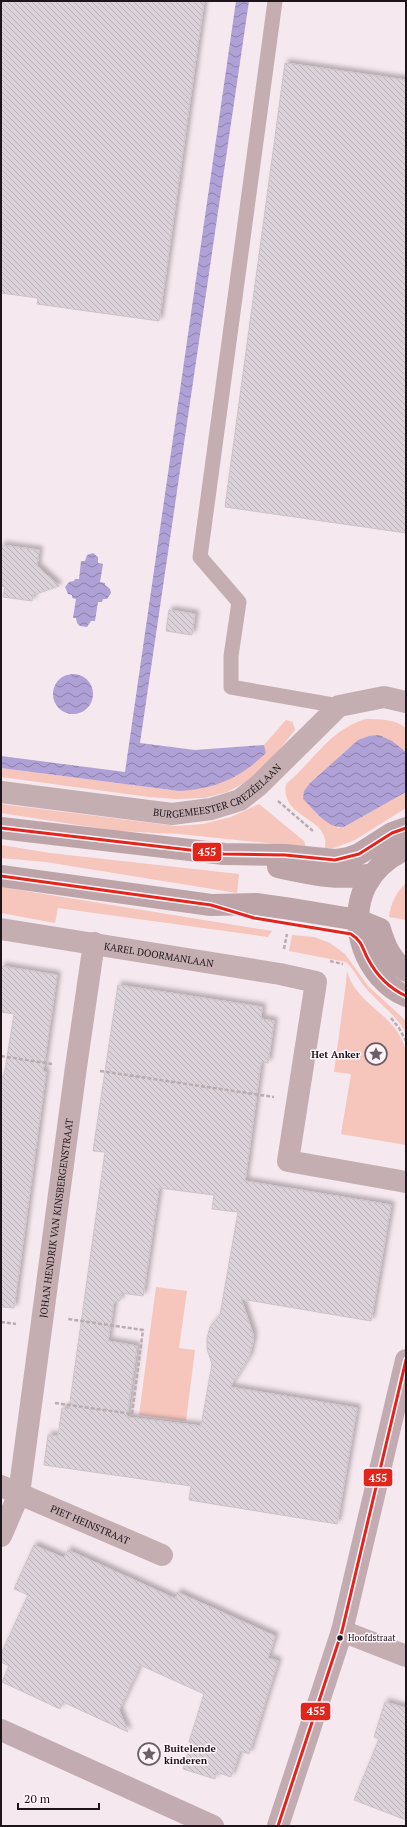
<svg xmlns="http://www.w3.org/2000/svg" width="407" height="1827" font-family="'PT Serif',serif">
<style>
.green{fill:#f6c5bb}
.water{fill:url(#water-waves)}
.building{fill:url(#building-back-hatch);stroke:#cdc4ca;fill-rule:evenodd;filter:url(#shadow)}
.lines{fill:none;stroke-linecap:round;stroke-linejoin:round}
.path{stroke:#bbacaf;stroke-width:2.5;stroke-dasharray:4 2;stroke-linecap:butt}
.lane{stroke:#c4aeb2;stroke-width:15}
.street{stroke:#c4aeb2;stroke-width:22}
.secondary{stroke:#c3acb1;stroke-width:22}
.primary{stroke:#bca4a9;stroke-width:22}
.bus-1-casing{stroke:#fff4fa;stroke-width:6}
.bus-1{stroke:#e1251b;stroke-width:3}
.bus-dot{fill:#1e151a;stroke:#fff4fa;stroke-width:1.5}
.labels{text-anchor:middle;dominant-baseline:central;stroke-width:3;stroke-linejoin:round;paint-order:stroke}
.bus-label{font-size:9px;fill:#1e151a;stroke:#fff4fa;text-anchor:start}
.street-label{font-size:10px;fill:#1e151a;stroke:#fff4fa}
.poi-label{font-size:10px;font-weight:bold;fill:#1e151a;stroke:#fff4fa;text-anchor:end}
.line-badge{stroke:#fff4fa;stroke-width:1.5}
.badge-label{font-size:11px;text-anchor:middle;font-weight:bold;fill:#fff}
</style>
<defs>
<pattern id="water-waves" width="16" height="10" patternUnits="userSpaceOnUse"><rect width="16" height="10" fill="#afa0d6"/><path d="M0 5q4-4 8 0t8 0" fill="none" stroke="#8e81ad"/></pattern>
<pattern id="building-back-hatch" width="6" height="6" patternUnits="userSpaceOnUse"><rect width="6" height="6" fill="#dbd2d9"/><path d="M-1 5l2 2M0 0l6 6M5-1l2 2" fill="none" stroke="#bcb3ba"/></pattern>
<filter id="shadow"><feDropShadow dx="3.5" dy="-3.5" stdDeviation="2" flood-color="#0004"/></filter>
</defs>
<rect width="100%" height="100%" fill="#f6e8ef"/>
<path class="green" d="M366 719C380 719 395 719 406 728V752L404 750 369 736 358 740 310 783 304 791 338 828 344 827 406 792V808L355 840 334 848H325C325 845 326 842 325 839 321 817 280 815 286 784 313 762 330 729 366 719Z
M286 720 293 722 295 730 268 764 244 783 227 792 204 798 176 799 149 797 1 777V768L179 791 266 753 264 745Z
M1 804 176 826 203 824 231 817 259 804 304 841 306 847 179 834 116 831 1 813Z
M1 845 50 853 239 874 237 893 46 862 1 858Z
M406 883V920L389 917C391 903 396 892 406 883Z
M1 887 272 931 268 937 58 908 55 923 1 913Z
M292 935 314 937 330 943 345 954 368 986 403 1018 406 1022V1033C396 1014 378 1003 365 987 358 979 354 969 346 962L289 951Z
M347 971C349 977 351 983 355 988 372 1012 396 1018 406 1050V1145L341 1134 351 1074 334 1072 346 983Z
M156 1287 187 1291 179 1348 195 1350 186 1421 139 1415Z"/>
<path class="water" d="M236 1H249L140 743 195 750 264 745 266 753C240 778 215 789 179 791L1 768V756L125 772Z
M93 553 98 557V563L103 564 100 582 105 583V585L110 589 111 593 107 599H103L102 602H98L95 621H91L87 627 80 626 77 623 76 618H73L76 599 72 598V595L68 594 65 587 69 582 74 581 75 579H79L81 561H85L87 555Z
M53 694a20 20 0 1 1 40 0a20 20 0 1 1-40 0Z
M379 735 392 741 406 752V792L344 827C327 829 315 810 303 799L304 791 310 783 358 740 369 736Z"/>
<path class="building" d="M1 1H204L159 321 37 304 38 298 1 293Z
M285 63 406 80V533L225 507Z
M1 545 39 550 37 566 59 586 33 595 32 601 3 597 5 587 1 586Z
M169 610 195 614 192 635 166 631Z
M1 966 57 975 43 1071 46 1072 14 1308 1 1307V1076H4L14 1014 1 1012Z
M118 985 262 1007 261 1019 274 1021 268 1063 261 1062 245 1181 391 1205 371 1321 241 1299 253 1334V1341L249 1357 230 1387 357 1408 337 1524 189 1500 191 1486 44 1465 48 1435 58 1436 62 1408 69 1409 105 1152 93 1151ZM159 1188 214 1195 212 1209 238 1212 220 1315 210 1327 207 1338V1349L212 1364 201 1426 127 1417 137 1346 108 1341 114 1301H120L121 1293 143 1296Z
M34 1545 64 1558 68 1550 176 1599 177 1592 275 1636 268 1658 278 1661 249 1754 240 1751 231 1777 216 1772 215 1779 183 1769 191 1742H189L204 1694 140 1665 119 1710 128 1732 63 1702 60 1709 2 1682 9 1666 1 1662V1654L28 1595 14 1589Z
M385 1702 406 1708V1820L354 1800 379 1739 374 1737Z"/>
<g class="lines">
<path class="path" d="M278 801 313 831
M284 949 287 934
M330 961 343 964
M391 1018 399 1028 406 1041
M1 1056 52 1064
M100 1071 274 1097
M1 1322 16 1324
M55 1403 132 1414 143 1330 68 1319"/>
<path class="lane" d="M275 1 200 557 239 602 231 656V687L339 706"/>
<g class="street">
<path id="s1" d="M1 792 172 814 211 809 240 800 259 785 339 706 384 697 406 702"/>
<path id="s2" d="M1 929 280 974 316 982 288 1161 406 1182"/>
<path id="s3" d="M1 1486 162 1555"/>
<path id="s4" d="M1 1536 19 1494 76 1067 94 943"/>
<path d="M342 1631 406 1656"/>
</g>
<path class="secondary" d="M1 1730 213 1826
M278 1826 342 1631 406 1360"/>
<path class="primary" d="M1 828 224 854 285 855 335 860 348 858 359 854 392 833 406 828
M406 849C389 857 375 868 366 885 346 924 366 979 406 996
M278 867C309 874 341 881 373 874
M1 876 211 905 256 904 291 909 358 920 380 929C385 946 391 960 406 971"/>
<g class="bus-1-casing">
<path id="bus-1" d="M1 828 224 854 285 855 335 860 359 854 392 833 406 828
M1 876 211 905 254 918 351 934C363 942 362 948 368 959 377 976 389 988 406 996
M278 1826 342 1631 406 1360"/>
</g>
<use href="#bus-1" class="bus-1"/>
</g>
<defs>
<g id="sight-ring" transform="scale(1.15)"><circle r="9.5" fill="#fff4fa" stroke="#6a5f65" stroke-width="1.5"/><path d="M0-6L1.8-2.2L6-1.7L2.9 1.2L3.7 5.4L0 3.3L-3.7 5.4L-2.9 1.2L-6-1.7L-1.8-2.2Z" fill="#6a5f65"/></g>
</defs>
<g fill-rule="evenodd">
<use href="#sight-ring" x="376" y="1054"/>
<use href="#sight-ring" x="149" y="1754"/>
</g>
<circle class="bus-dot" cx="340" cy="1638" r="3.5"/>
<g class="labels">
<g class="bus-label">
<text x="348" y="1638">Hoofdstraat</text>
</g>
<g class="street-label">
<text stroke="none"><textPath href="#s1" startOffset="224">BURGEMEESTER CREZÉELAAN</textPath></text>
<text stroke="none"><textPath href="#s2" startOffset="160">KAREL DOORMANLAAN</textPath></text>
<text stroke="none"><textPath href="#s4" startOffset="324">JOHAN HENDRIK VAN KINSBERGENSTRAAT</textPath></text>
<text stroke="none"><textPath href="#s3" startOffset="97">PIET HEINSTRAAT</textPath></text>
</g>
<g class="poi-label">
<text x="360" y="1054">Het Anker</text>
<text x="164" y="1748" text-anchor="start">Buitelende<tspan x="164" dy="12">kinderen</tspan></text>
</g>
</g>
<g class="line-badge">
<rect x="192" y="842" width="30" height="20" rx="4" fill="#e1251b"/>
<rect x="363" y="1468" width="30" height="19" rx="4" fill="#e1251b"/>
<rect x="300" y="1702" width="31" height="19" rx="4" fill="#e1251b"/>
</g>
<g class="badge-label">
<text x="207" y="856">455</text>
<text x="378" y="1482">455</text>
<text x="316" y="1715">455</text>
</g>
<rect width="407" height="1827" fill="none" stroke="#1e151a" stroke-width="4"/>
<path d="M18 1803v6h81v-6" fill="none" stroke="#1e151a" stroke-width="2"/>
<text x="24" y="1803" font-size="12" fill="#1e151a" stroke="#fff4fa" stroke-width="3" paint-order="stroke">20 m</text>
</svg>
